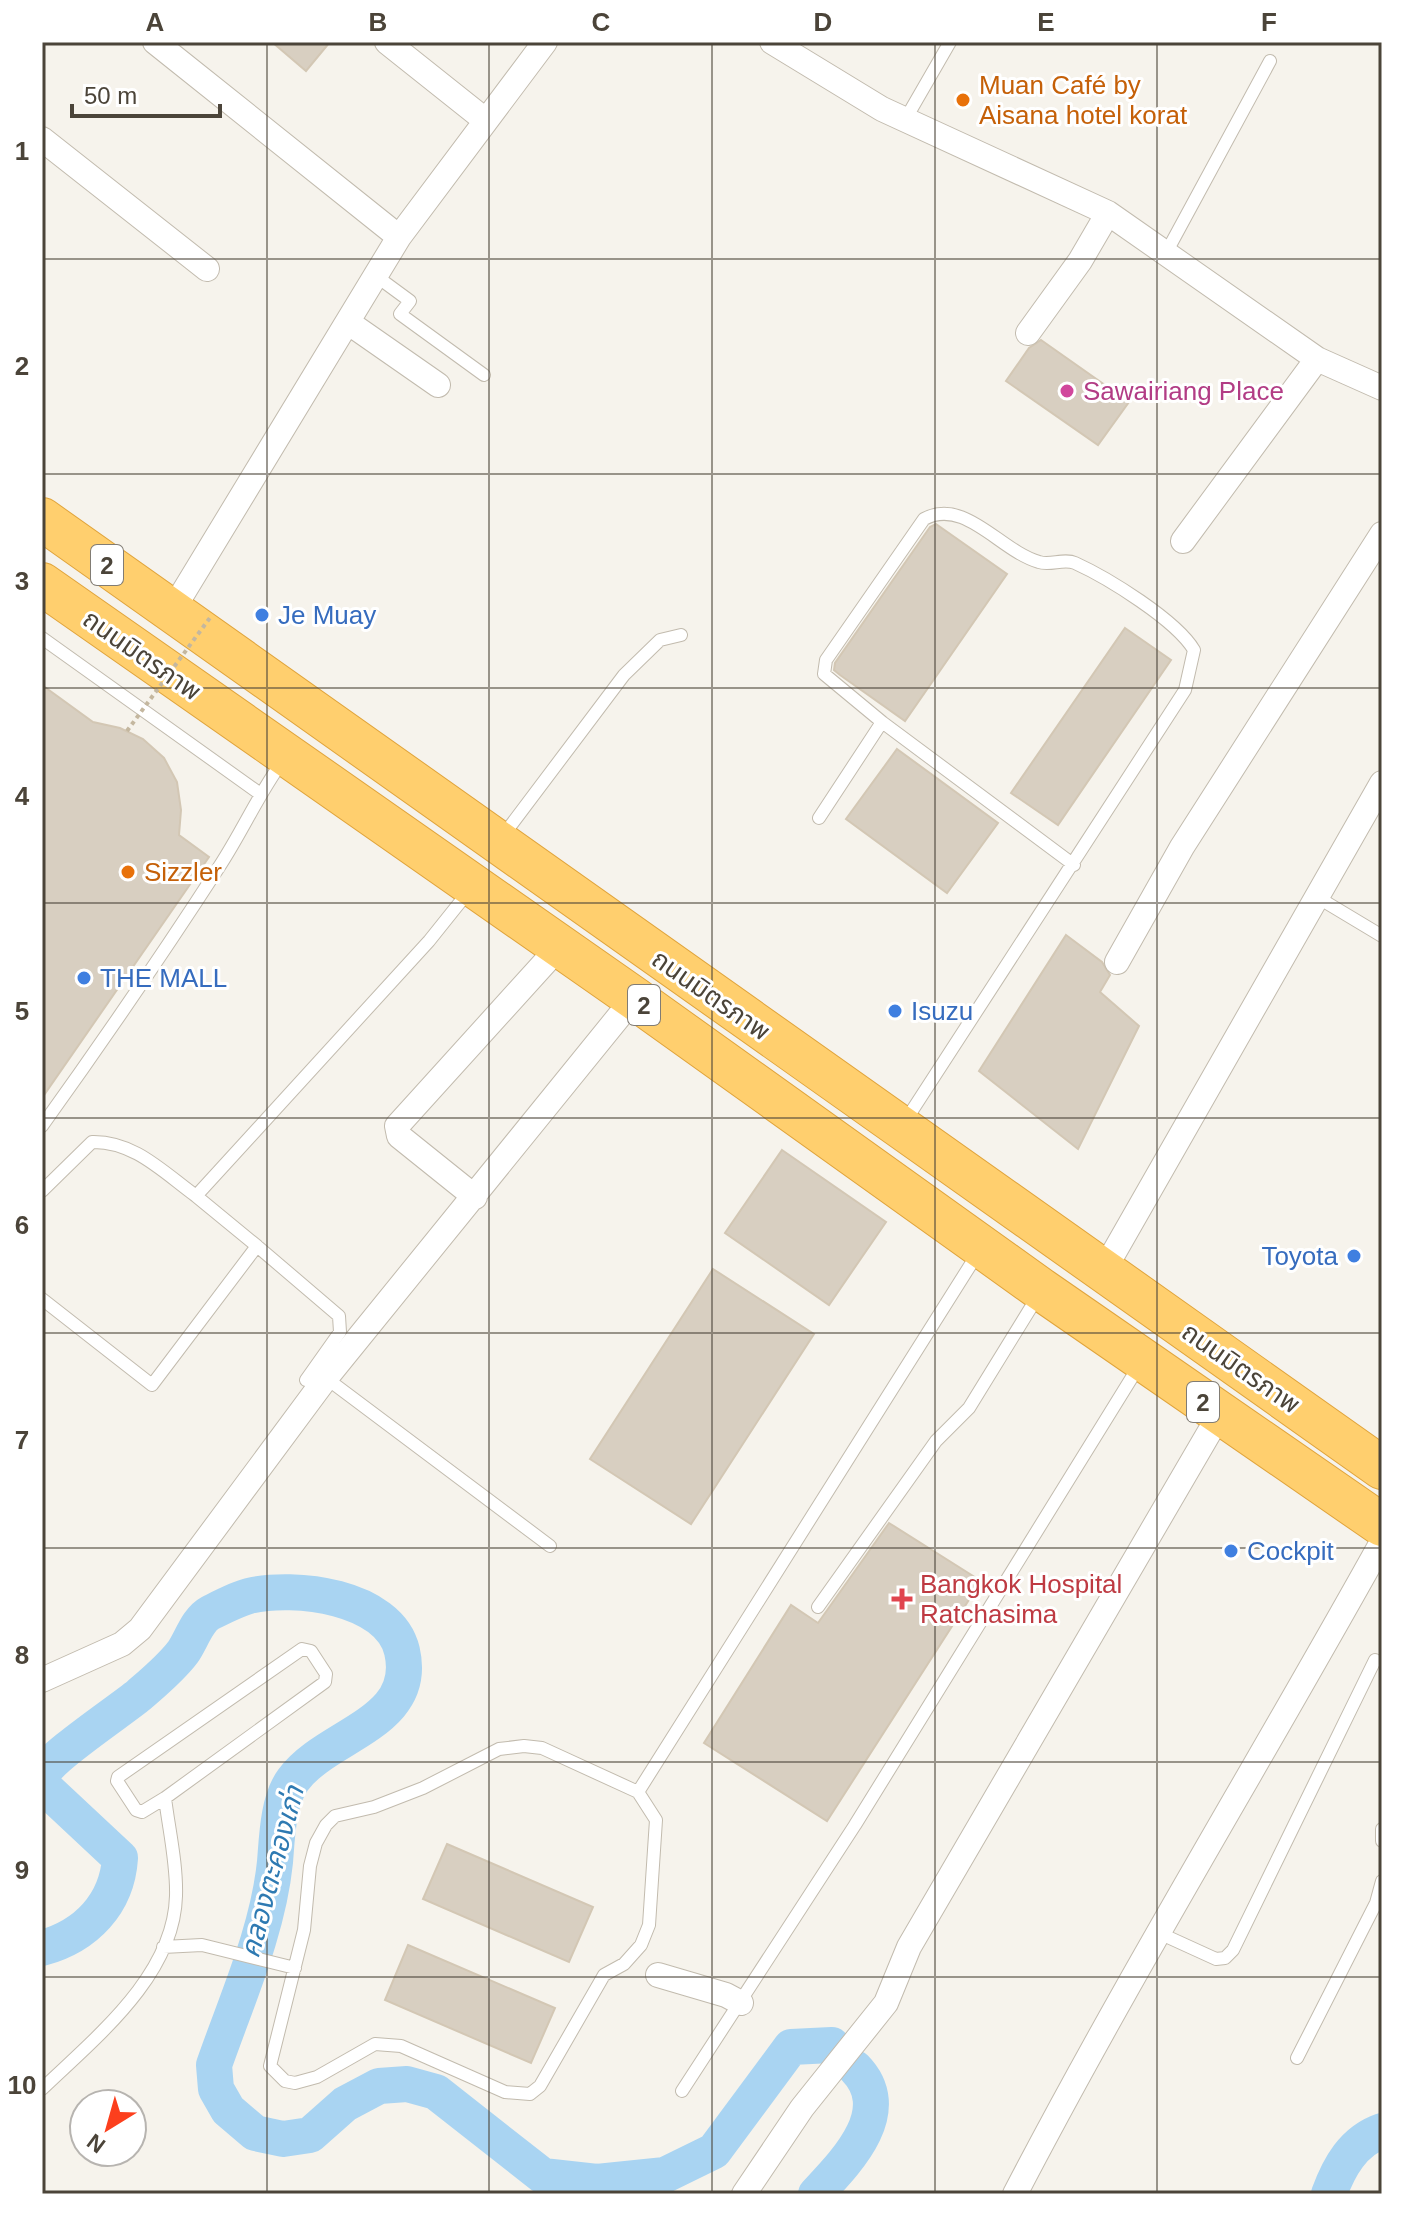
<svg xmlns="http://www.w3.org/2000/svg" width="1424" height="2236" font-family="Helvetica,'Noto Sans Thai',sans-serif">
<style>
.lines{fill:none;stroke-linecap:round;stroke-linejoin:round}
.river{stroke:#a9d4f2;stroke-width:36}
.building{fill:#d8cfc1;stroke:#d3c7b4;stroke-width:2}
.lane-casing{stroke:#c2bbae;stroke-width:14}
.street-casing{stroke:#c2bbae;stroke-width:26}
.highway-casing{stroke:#e0a43c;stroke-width:44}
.lane{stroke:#fff;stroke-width:12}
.street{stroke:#fff;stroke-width:24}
.highway{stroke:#ffcf6e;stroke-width:42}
.path-bridge{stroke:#c4b79f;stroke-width:4;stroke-dasharray:4 4;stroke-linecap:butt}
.grid{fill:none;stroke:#4b4439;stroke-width:2;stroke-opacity:0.55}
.food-dot{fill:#e8710a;stroke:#fff;stroke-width:3}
.hotel-dot{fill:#d1479c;stroke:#fff;stroke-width:3}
.shop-dot{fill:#3f7fe0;stroke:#fff;stroke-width:3}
.health-dot{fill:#e0444e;stroke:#fff;stroke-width:3}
.labels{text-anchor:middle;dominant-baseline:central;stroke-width:6;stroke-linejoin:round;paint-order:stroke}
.shield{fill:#fff;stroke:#817c74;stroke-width:2}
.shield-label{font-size:24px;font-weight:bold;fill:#4b4439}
.food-label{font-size:26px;fill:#c56008;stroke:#fff;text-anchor:start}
.hotel-label{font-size:26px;fill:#b23c85;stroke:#fff;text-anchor:start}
.shop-label{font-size:26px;fill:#366cbe;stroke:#fff;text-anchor:start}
.street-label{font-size:26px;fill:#4b4439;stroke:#fff}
.health-label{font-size:26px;fill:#be3a42;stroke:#fff;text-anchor:start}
.water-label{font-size:28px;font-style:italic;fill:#2e7ab2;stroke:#fff}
.neatline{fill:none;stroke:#4b4439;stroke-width:3}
.grid-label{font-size:26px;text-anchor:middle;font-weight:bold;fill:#4b4439}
</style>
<rect width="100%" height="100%" fill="#f6f3ec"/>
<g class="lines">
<path class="river" d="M42 1775C46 1760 121 1710 139 1695 154 1682 171 1668 183 1652 191 1641 197 1620 210 1613 222 1607 237 1599 249 1596 294 1585 389 1596 402 1651 419 1724 326 1734 293 1780 278 1800 277 1837 275 1862 268 1931 237 1999 214 2065L216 2089 228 2110 255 2133 283 2139 310 2135 345 2104 379 2086 407 2084 436 2092 543 2176 597 2182 665 2175 714 2151 791 2047 832 2045
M42 1785 120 1858C117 1904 86 1936 42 1948
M816 2194C846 2162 897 2111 855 2068
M1329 2194C1339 2167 1353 2141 1382 2131"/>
</g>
<path class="building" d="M272 42H330L306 71Z
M1041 340 1129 402 1098 445 1006 381 1029 348Z
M936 524 1007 574 905 721 840 675 834 670 835 663 930 527Z
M1125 628 1171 660 1058 825 1011 793Z
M42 685 93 722 120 728 143 739 164 758 177 782 181 810 179 835 209 857 42 1098Z
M897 749 998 823 947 893 846 819Z
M1066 935 1102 962 1110 975 1100 992 1139 1026 1078 1149 979 1071Z
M782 1150 886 1222 829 1305 725 1233Z
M713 1269 814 1334 691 1524 590 1459Z
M889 1523 981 1581 827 1821 704 1743 791 1605 818 1623Z
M447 1844 593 1907 569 1962 423 1899Z
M408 1945 555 2008 531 2063 385 2000Z"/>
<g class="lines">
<g class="lane-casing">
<path id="lane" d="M905 120 950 42
M1166 253 1270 61
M376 276 410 301 400 314 484 375
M42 638 259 793
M882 722 1074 865
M819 818 882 722 824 674 826 660 924 519C965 497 1000 551 1039 562 1050 566 1064 558 1075 563 1108 578 1176 620 1194 650L1185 690 904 1123
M502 837 624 675 660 640 681 635
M1317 897 1382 936
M42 1126C103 1041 162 955 219 867 242 832 258 795 282 762
M42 1191 92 1142C134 1141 163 1172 196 1196
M257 1246 339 1316 340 1332 306 1380
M42 1299 152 1385 257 1246 196 1196 429 941 469 891
M326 1378 550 1546
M818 1607 936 1441 969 1408 1038 1296
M524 1746 542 1748 638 1792 656 1820 649 1925 641 1945 624 1964 604 1975 540 2086 530 2094 505 2092 401 2046 375 2044 317 2077 295 2083 285 2081 270 2066 304 1930 310 1866 316 1843 326 1825 335 1816 374 1807 423 1788 499 1749Z
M638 1792 978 1253
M1382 1829V1841
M1159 1933 1216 1959 1225 1958 1233 1950 1375 1660
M163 1947 202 1945 295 1968
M1297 2058 1376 1903 1382 1881
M42 2089C95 2038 174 1976 176 1896 177 1864 169 1830 165 1798L325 1682 326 1674 311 1651 302 1649 118 1777 117 1781 136 1810 142 1812 165 1798
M682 2091 855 1825 1139 1366"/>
</g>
<g class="street-casing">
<path id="street" d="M155 42 399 237
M387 42 485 120
M772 42 882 109 1108 213 1317 359 1382 388
M42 139 207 269
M349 323 438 385
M1028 333 1080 261 1108 213
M1183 541 1317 359
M172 611 399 237 545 42
M1117 962 1182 847 1382 534
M475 1197 399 1136 397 1126 560 946
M1104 1270 1382 783
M42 1680 122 1644 140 1629 326 1378 634 998
M658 1975 726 1995 741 2003
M744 2194 802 2108 886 2003 909 1947 1220 1414
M1015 2194C1130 1973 1261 1760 1382 1542"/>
</g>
<g class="highway-casing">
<path id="highway" d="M42 519 1382 1468
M42 584 634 998 1042 1290 1382 1525"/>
</g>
<use href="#lane" class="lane"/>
<use href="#street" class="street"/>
<use href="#highway" class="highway"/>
<path class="path-bridge" d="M127 731 212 615"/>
</g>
<path class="grid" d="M267 42V2194M489 42V2194M712 42V2194M935 42V2194M1157 42V2194M42 259H1382M42 474H1382M42 688H1382M42 903H1382M42 1118H1382M42 1333H1382M42 1548H1382M42 1762H1382M42 1977H1382"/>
<g class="food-dot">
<circle cx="963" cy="100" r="8"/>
<circle cx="128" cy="872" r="8"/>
</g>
<circle class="hotel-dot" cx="1067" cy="391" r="8"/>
<g class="shop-dot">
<circle cx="262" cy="615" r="8"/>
<circle cx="84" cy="978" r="8"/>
<circle cx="895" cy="1011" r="8"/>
<circle cx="1354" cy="1256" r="8"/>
<circle cx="1231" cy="1551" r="8"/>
</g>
<path class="health-dot" d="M898 1587h8v8h8v8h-8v8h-8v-8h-8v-8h8z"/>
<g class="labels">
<g class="shield">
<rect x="91" y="545" width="32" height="40" rx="6"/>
<rect x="628" y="985" width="32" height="40" rx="6"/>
<rect x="1187" y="1382" width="32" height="40" rx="6"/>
</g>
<g class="shield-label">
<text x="107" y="565">2</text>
<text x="644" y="1005">2</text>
<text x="1203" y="1402">2</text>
</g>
<g class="food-label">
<text x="979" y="85">Muan Café by<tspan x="979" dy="30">Aisana hotel korat</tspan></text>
<text x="144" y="872">Sizzler</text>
</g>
<g class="hotel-label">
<text x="1083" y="391">Sawairiang Place</text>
</g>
<g class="shop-label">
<text x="278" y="615">Je Muay</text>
<text x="100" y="978">THE MALL</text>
<text x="911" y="1011">Isuzu</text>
<text x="1338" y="1256" text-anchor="end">Toyota</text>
<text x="1247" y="1551">Cockpit</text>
</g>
<g class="street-label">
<text transform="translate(142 655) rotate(35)">ถนนมิตรภาพ</text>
<text transform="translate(711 995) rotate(35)">ถนนมิตรภาพ</text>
<text transform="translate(1241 1368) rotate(35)">ถนนมิตรภาพ</text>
</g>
<g class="health-label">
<text x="920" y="1584">Bangkok Hospital<tspan x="920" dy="30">Ratchasima</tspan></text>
</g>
<g class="water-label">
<text transform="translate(272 1872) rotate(-75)">คลองตะคองเก่า</text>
</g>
</g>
<rect width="1424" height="2236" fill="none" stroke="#ffffff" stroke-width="88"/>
<g transform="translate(108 2128) rotate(217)"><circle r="38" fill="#ffffff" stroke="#b7b4b0" stroke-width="2"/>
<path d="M0-6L14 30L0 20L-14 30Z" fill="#fc3f1d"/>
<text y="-12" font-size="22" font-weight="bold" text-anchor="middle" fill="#4b4439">N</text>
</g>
<path d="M72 104v12h148v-12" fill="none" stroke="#4b4439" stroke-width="4"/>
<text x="84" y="104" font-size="24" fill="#4b4439" stroke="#ffffff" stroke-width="6" paint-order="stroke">50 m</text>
<rect x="44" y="44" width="1336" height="2148" class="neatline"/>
<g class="grid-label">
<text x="155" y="31">A</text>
<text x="378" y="31">B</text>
<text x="601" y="31">C</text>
<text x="823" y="31">D</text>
<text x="1046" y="31">E</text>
<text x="1269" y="31">F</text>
<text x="22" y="160">1</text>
<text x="22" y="375">2</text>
<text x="22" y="590">3</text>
<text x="22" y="805">4</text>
<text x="22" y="1020">5</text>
<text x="22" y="1234">6</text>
<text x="22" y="1449">7</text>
<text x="22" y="1664">8</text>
<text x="22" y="1879">9</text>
<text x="22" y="2094">10</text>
</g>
</svg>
